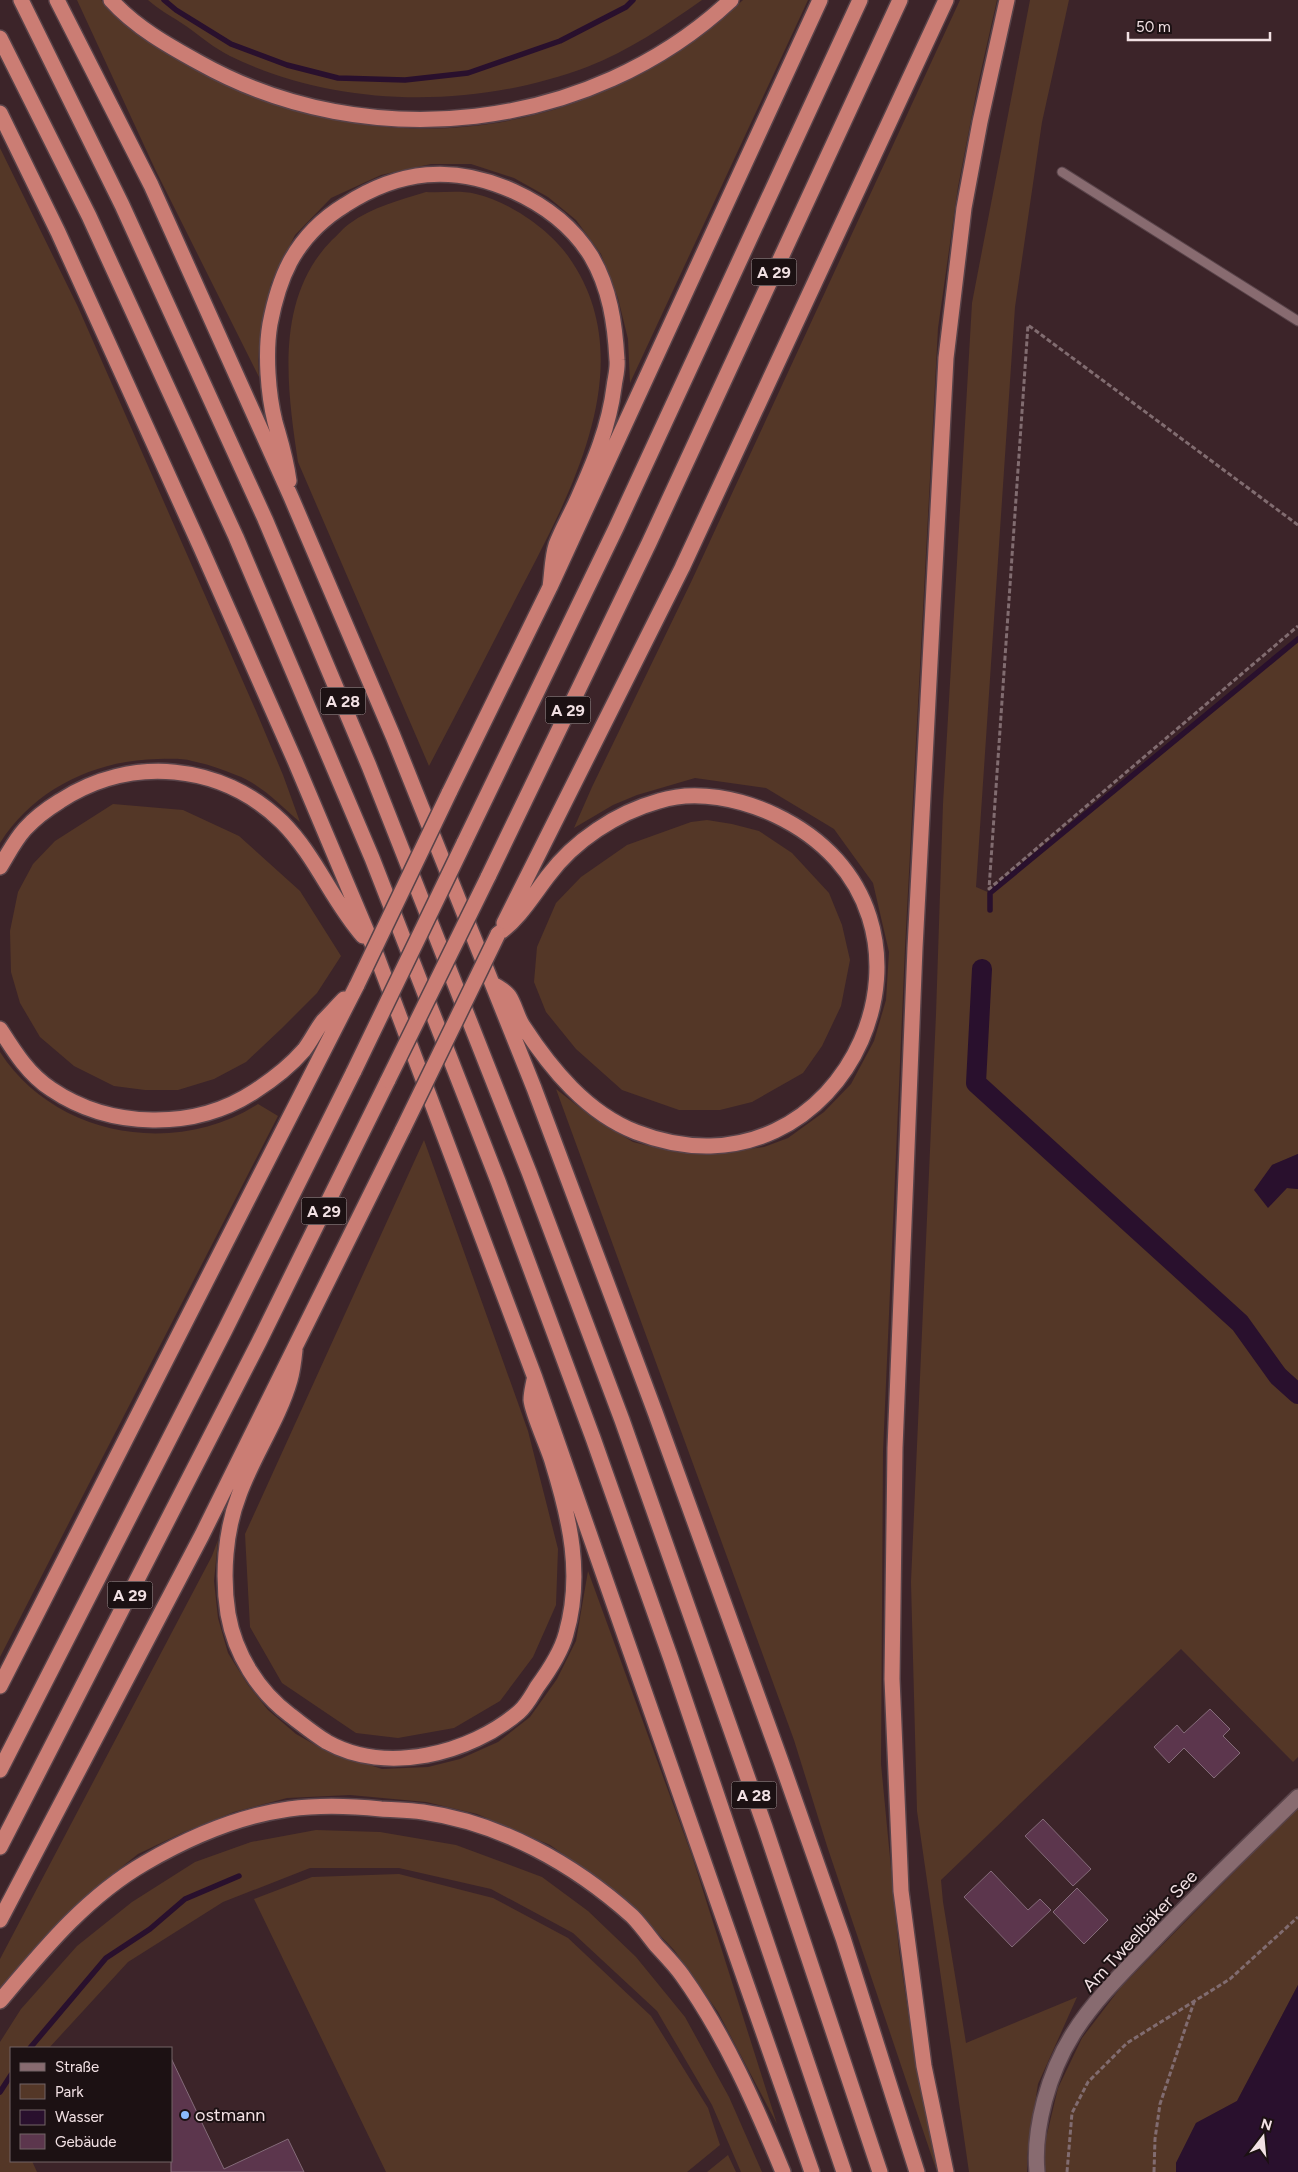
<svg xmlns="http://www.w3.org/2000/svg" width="1298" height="2172" font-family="Figtree,sans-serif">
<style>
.green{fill:#543727}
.water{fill:#29102d}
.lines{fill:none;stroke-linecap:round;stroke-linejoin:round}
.stream{stroke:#29102d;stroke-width:5.5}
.canal{stroke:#29102d;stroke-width:20}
.building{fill:#5c364d;stroke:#846b79}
.lane-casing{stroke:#584349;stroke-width:11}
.street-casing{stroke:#584349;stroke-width:18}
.highway-casing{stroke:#584349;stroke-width:18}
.path{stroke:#816c70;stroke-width:3;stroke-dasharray:5 2.5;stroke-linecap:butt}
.lane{stroke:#886b70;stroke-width:9}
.street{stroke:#886b70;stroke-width:15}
.highway{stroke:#cb7d74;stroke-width:15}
.highway-bridge-casing{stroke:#584349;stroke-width:18;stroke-linecap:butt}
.highway-bridge{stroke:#cb7d74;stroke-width:15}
.poi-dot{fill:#8abafc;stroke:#1c1113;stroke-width:2}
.labels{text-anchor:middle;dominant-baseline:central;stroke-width:4;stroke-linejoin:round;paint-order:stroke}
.shield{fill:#1c1113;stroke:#b2a3a5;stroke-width:1}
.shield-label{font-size:16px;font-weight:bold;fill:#f2e1e4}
.street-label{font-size:18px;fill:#f2e1e4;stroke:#1c1113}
.poi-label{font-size:18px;fill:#f2e1e4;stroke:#1c1113;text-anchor:start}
</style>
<rect width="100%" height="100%" fill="#3c2429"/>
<path class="green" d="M77 0H101C128 24 156 47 188 66 201 73 216 79 229 85 405 166 602 132 743 0H808L630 383 628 339 618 298 601 254 576 220 548 197 514 178 471 164H431L381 175 331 198 295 235 271 283 261 329 258 360 259 377 155 169Z
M148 0H702C666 25 629 51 587 67 475 109 338 109 230 56 214 48 200 36 186 26 173 17 159 10 148 0Z
M960 0H997L978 84 958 187 938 328 905 948 883 1452 881 1764 899 1951 914 2052 937 2172 827 1846 794 1740 556 1089 593 1118 633 1142 670 1151 710 1154 764 1147 788 1138 824 1112 851 1084 874 1041 886 1000 889 952 873 883 834 829 766 788 695 778 637 795 613 805 574 828 592 787 692 580Z
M1030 0H1069L1042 122 1015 307 976 887 990 893 1298 641V1154L1272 1165 1287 1188 1298 1189V1384L1252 1330 1242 1337 1271 1379 1298 1404V1757L1293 1762 1181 1649 941 1880 943 1902 966 2043 1077 1997 1038 2084 1027 2156V2172H969L917 1811 911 1582 936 1014 943 804 972 303Z
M0 148 78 307 256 711 283 775 300 822C280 805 261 784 236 775 222 769 207 764 192 761 182 758 169 759 158 759 95 760 34 789 0 843Z
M426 192C442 193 460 190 476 194 508 201 549 229 568 256 646 365 567 500 514 602 486 657 458 711 429 766L298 462C287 388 274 299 332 240 338 235 343 228 349 224 372 207 400 200 426 192Z
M113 804 183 810 239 836 300 891 341 956 317 993 281 1029 246 1062 214 1079 178 1090H145L114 1086 74 1066 40 1037 20 1003 11 972 10 931 18 892 33 864 55 841Z
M707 820 732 824 759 831 792 853 829 893 842 925 850 960 841 1006 822 1046 803 1073 752 1102 720 1110H679L622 1090 576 1049 546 1012 534 982 537 947 556 903 581 877 627 845 691 822Z
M0 1052C54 1136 174 1158 258 1104L278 1116 0 1657Z
M424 1140 528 1431 558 1549 556 1605 533 1657 500 1701 454 1728 398 1738 356 1733 282 1683 250 1627 245 1534Z
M218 1540 214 1581 218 1618 228 1653 248 1685 268 1710 296 1734 324 1750 382 1769 428 1767 460 1759 498 1742 530 1717 557 1679 576 1641 588 1571 692 1856 777 2124 718 2012 674 1950 621 1895 550 1845 477 1814 426 1802 350 1795 287 1798 234 1812 184 1832 138 1854 88 1894 48 1933 0 1990V1959L212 1556Z
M1298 1807V1985L1237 2101 1196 2123 1176 2163V2172H1044L1042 2155 1058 2088 1082 2038 1121 1987Z
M316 1830 380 1832 456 1845 542 1877 588 1911 636 1957 685 2017 729 2097 762 2172H741L712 2105 657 2011 573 1933 491 1889 399 1868H310L223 1902 128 1962 49 2048H11V2161H32L37 2172H0V2042L21 2009 77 1946 132 1902 195 1862 251 1842Z
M399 1874 493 1898 568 1938 651 2016 708 2108 720 2145 687 2172H386L254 1899 312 1877Z
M728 2155 736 2172H707Z"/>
<path class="water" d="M1298 1154V1189L1287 1188 1268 1208 1254 1190 1272 1165Z
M1298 1985V2172H1176V2163L1196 2123 1237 2101Z"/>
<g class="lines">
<path class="stream" d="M164 0 176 10 231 44 287 65 338 78 405 80 468 73 560 41 626 7 633 0
M990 910V893L1298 639
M30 2048 106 1958 150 1929 185 1899 239 1876
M0 2092 11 2075"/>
<path class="canal" d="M982 969 976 1083 1240 1323 1278 1376 1298 1394"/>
</g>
<path class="building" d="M1210 1709 1230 1729 1223 1736 1240 1753 1214 1778 1184 1748 1169 1763 1154 1747 1177 1725 1184 1733Z
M1043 1819 1091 1869 1073 1886 1025 1836Z
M991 1871 1028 1910 1040 1899 1051 1910 1012 1947 964 1897Z
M1077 1888 1108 1920 1084 1944 1053 1912Z
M171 2058 224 2169 288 2139 304 2172H171Z"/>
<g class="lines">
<g class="lane-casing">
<path id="lane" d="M1062 172 1298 321"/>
</g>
<g class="street-casing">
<path id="street" d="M1037 2172C1033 2128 1049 2072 1073 2034 1094 2000 1127 1968 1155 1939 1201 1891 1250 1844 1298 1797"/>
</g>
<g class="highway-casing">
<path id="highway" d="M21 0 122 205 265 519 369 766 529 1172 622 1420 765 1827 880 2172
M57 0 151 185 291 497 393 736 534 1088 655 1412 782 1764 843 1938 917 2172
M111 0C135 27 169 46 200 63 368 157 590 132 731 0
M0 38 89 216 236 537 372 858 498 1181 593 1438 671 1659 844 2172
M0 113 58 232 201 548 295 761 373 946 535 1378 812 2172
M289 481C286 458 281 443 275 422 268 394 265 353 270 324 274 303 280 281 290 262 303 238 322 219 345 205 399 170 453 164 513 191 544 205 573 227 591 256 610 288 615 324 617 360 618 369 615 378 614 387 609 427 594 462 578 498 571 514 562 529 556 545 552 557 552 573 550 587
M449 793 550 587 820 0
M464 843 616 528 860 0
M0 867C8 854 15 840 25 829 35 818 47 809 60 801 131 755 221 763 282 822 316 856 332 901 363 936
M488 877 649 543 900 0
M504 923 682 568 946 0
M492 983C497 987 506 991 509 996 515 1005 517 1017 523 1026 551 1069 587 1113 636 1132 846 1214 980 912 775 815 741 799 696 789 659 801 616 813 574 841 548 876 532 897 519 919 498 934
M0 1029C14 1051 28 1074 51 1089 110 1129 195 1131 255 1091 272 1080 291 1065 304 1050 311 1041 316 1030 323 1021 330 1014 337 1006 344 999
M295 1350C294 1360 293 1370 290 1380 279 1419 253 1456 239 1495 225 1531 222 1576 228 1614 235 1654 258 1691 290 1715 302 1724 314 1734 327 1742 386 1775 470 1754 519 1712 527 1705 532 1695 537 1687 548 1672 561 1653 566 1634 583 1575 570 1519 552 1461 548 1447 532 1413 531 1400 531 1393 533 1386 534 1380
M0 1686 357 985
M0 1770 225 1330 354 1071
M0 1847 259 1342 388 1080
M0 1920 202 1535 403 1129
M0 2001C43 1950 86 1897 145 1863 188 1838 239 1816 289 1809 319 1805 351 1806 381 1809 395 1810 409 1810 423 1812 501 1823 574 1864 632 1916 640 1924 648 1935 655 1944 664 1954 674 1964 682 1975 725 2035 755 2104 783 2172
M946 2172 924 2066 901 1891 892 1679 895 1448 915 948 946 358 964 208 980 122 1007 0"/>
</g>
<path class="path" d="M1298 525 1028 325 989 889 1298 626
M1067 2172 1072 2113 1088 2082 1127 2043 1230 1979 1298 1917
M1154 2172 1155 2139 1160 2104 1194 2002"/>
<use href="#lane" class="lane"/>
<use href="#street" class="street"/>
<use href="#highway" class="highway"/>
<g class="highway-bridge-casing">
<path id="highway-bridge" d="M357 985 449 793
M354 1071 464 843
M388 1080 488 877
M403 1129 498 934"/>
</g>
<use href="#highway-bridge" class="highway-bridge"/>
</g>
<circle class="poi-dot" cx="185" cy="2115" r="5"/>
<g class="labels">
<g class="shield">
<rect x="751.5" y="258.5" width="45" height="27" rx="4"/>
<rect x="320.5" y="687.5" width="45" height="27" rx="4"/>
<rect x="545.5" y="696.5" width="45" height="27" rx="4"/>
<rect x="301.5" y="1197.5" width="45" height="27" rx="4"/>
<rect x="107.5" y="1581.5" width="45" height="27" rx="4"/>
<rect x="731.5" y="1781.5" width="45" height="27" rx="4"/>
</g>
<g class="shield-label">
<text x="774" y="272">A 29</text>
<text x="343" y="701">A 28</text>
<text x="568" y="710">A 29</text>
<text x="324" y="1211">A 29</text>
<text x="130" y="1595">A 29</text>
<text x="754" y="1795">A 28</text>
</g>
<g class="street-label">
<text transform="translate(1140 1931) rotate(-47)">Am Tweelbäker See</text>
</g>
<g class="poi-label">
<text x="195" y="2115">ostmann</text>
</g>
</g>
<rect x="10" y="2047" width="162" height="115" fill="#1c1113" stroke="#726467"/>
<rect x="20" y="2063" width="25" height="8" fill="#886b70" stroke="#726467"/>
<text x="55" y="2072" font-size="15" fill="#f2e1e4">Straße</text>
<rect x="20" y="2084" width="25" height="15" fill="#543727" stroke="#726467"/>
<text x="55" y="2097" font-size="15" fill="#f2e1e4">Park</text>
<rect x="20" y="2110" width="25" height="15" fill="#29102d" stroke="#726467"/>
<text x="55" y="2122" font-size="15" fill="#f2e1e4">Wasser</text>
<rect x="20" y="2134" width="25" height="15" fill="#5c364d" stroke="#726467"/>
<text x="55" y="2147" font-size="15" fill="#f2e1e4">Gebäude</text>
<g transform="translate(1263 2137) rotate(16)" stroke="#1c1113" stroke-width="4" paint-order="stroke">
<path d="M0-4L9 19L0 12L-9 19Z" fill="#f2e1e4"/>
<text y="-8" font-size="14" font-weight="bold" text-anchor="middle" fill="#f2e1e4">N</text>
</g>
<path d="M1128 32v8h142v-8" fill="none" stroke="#f2e1e4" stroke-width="2.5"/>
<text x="1136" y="32" font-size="15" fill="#f2e1e4" stroke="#1c1113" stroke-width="4" paint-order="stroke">50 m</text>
</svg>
